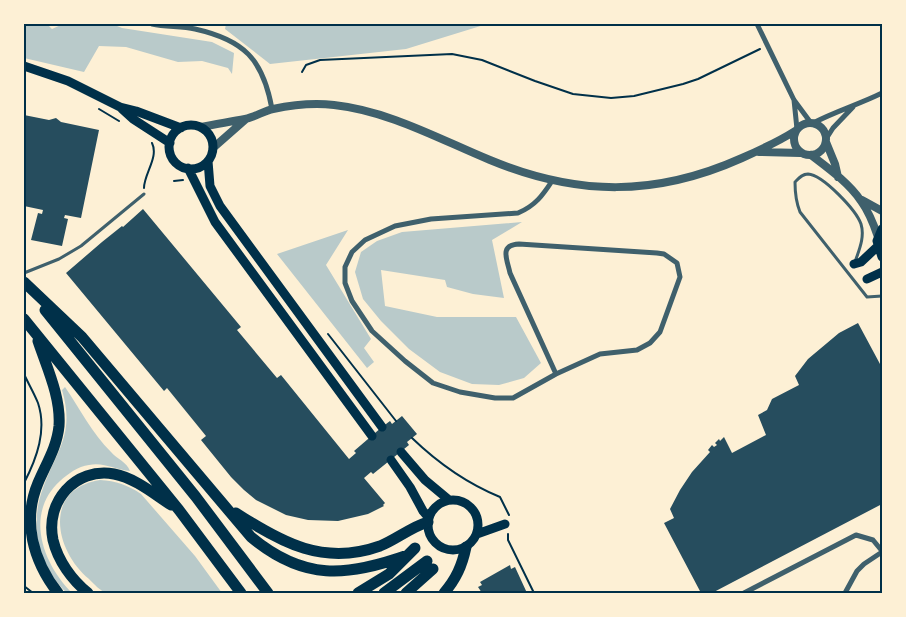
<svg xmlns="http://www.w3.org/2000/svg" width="906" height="617" font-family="Manrope,sans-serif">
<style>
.green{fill:#b9caca}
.building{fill:#264d5e}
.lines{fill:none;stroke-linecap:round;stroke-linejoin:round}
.path{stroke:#003049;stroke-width:2}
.service{stroke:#3f606c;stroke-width:3}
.minor{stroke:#3f606c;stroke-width:5}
.tertiary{stroke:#3f606c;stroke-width:8}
.secondary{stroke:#003049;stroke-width:9}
.motorway{stroke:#003049;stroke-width:11}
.neatline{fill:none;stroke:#003049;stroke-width:2}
</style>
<rect width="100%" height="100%" fill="#fdf0d5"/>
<path class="green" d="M24 24H47L52 29 63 24H112L122 28 212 42 234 53 232 74 228 68 202 61 178 62 126 47 99 46 84 72 24 58Z
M226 24H487L406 49 270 64 225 29Z
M522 222 492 240 504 298 473 294 447 287 445 280 381 270 385 306 437 317H516L541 363 524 378 499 385 472 384 440 372 409 349 381 321 363 299 355 272 361 252 377 241 402 232Z
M348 230 326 265 371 339 364 348 374 362 367 368 277 254Z
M65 387C80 409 92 433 111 452 117 459 127 462 130 471 116 470 104 462 89 465 78 466 68 474 60 481 24 514 43 564 72 593H67C38 565 29 525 43 488 57 450 75 434 62 390Z
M100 480C116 481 128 485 141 494L195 556 222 593C192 593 163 593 134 593 126 593 114 595 107 593 100 591 94 584 89 579 54 550 43 489 100 480Z"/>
<path class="building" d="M24 115 49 120 56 118 61 122 99 130 81 218 65 215 64 218 68 219 62 246 31 240 38 213 42 214 43 210 24 206Z
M143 209 241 327 237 330 277 378 281 375 349 459 356 453 354 451 382 427 390 421 392 424 402 416 417 434 407 442 409 445 373 474 371 472 364 478 385 503 383 505 384 506 368 514 338 521 308 520 286 515 256 500 244 490 231 477 201 440 206 436 167 388 164 391 66 273 102 242 122 226 123 227Z
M858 323 880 364 882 363V504L712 593H701L664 523 674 518 670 509 680 490 692 472 710 452 708 450 712 445 714 447 717 445 715 443 719 439 720 441 724 437 732 453 766 435 758 415 767 410 772 399 799 385 795 376 808 359 839 333Z
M510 565 511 569 515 567 527 593H482L478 587 482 585 480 582Z"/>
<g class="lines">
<path class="path" d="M302 72 306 65 320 60 452 54 482 60 535 81 573 94 611 98 634 96 683 84 698 79 760 49
M99 109 119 121
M174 181 183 180
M144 188C144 174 159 157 152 143
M328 334 396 421
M24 374C28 383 34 393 38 403 47 430 37 458 24 483
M412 438C439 464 466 483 500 497L509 515
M508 534V540L534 593
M24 586 33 593"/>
<path class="service" d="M855 262C859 250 865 237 861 224 856 210 823 175 808 174 802 174 799 178 795 182 795 193 796 202 800 212L867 297 882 296
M24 273 59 259 81 246 144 194"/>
<path class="minor" d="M152 24C166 27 181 26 195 29 244 40 263 59 272 109
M757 24 794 100 811 123
M794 100 797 129
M813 123C836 111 860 104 882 93
M826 139 833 128 853 107
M552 181C543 195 535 206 518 213L431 219 395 226 365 240 352 252 345 267V283L352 301 372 331 405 361 433 383 460 392 495 398H513L556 374 600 354 637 350 650 343 660 332 680 277 677 263 664 254 657 253 519 244C499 245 507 259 510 273L556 374
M744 593 856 535 873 540 882 551
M845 593 857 571 864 564 882 552"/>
<path class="tertiary" d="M794 139a16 16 0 1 1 32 0a16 16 0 1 1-32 0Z
M201 127C215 124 230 122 245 119 255 117 264 111 273 109 292 105 315 103 334 105 389 111 439 139 490 160 577 196 655 197 742 158 760 150 778 142 795 131
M826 142 835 164 838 177
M213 148 246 119
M759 152 800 153
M811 155C828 168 849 183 861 201 869 212 874 225 878 237
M862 200 882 211"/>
<path class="secondary" d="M24 66 68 81 120 107 136 111 181 128
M122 109 133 119 170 143
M169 147a22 22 0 1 1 44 0a22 22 0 1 1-44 0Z
M208 161 210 186 220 206 382 427
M188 168 215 222 372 436
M882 229 877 241 882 257
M854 264 861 262 878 246
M867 279 882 272
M401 452 425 480 449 500
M391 460 410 487 423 511 429 518
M428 525a25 25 0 1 1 50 0a25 25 0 1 1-50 0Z
M477 534 505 524"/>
<path class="motorway" d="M24 282 82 337 251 537C304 581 346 577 408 555
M45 310 196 497 268 593
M24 319 179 510 241 593
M38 341C47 368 61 397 59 426 57 447 46 464 38 483 22 521 33 561 58 593
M236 513C282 543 324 566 380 546 397 539 411 527 428 522
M88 593C72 580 58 561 53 540 45 502 75 467 114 474 135 478 154 494 171 505
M358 593 389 574 415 548
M384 593 427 561
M406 593 433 569
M444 593C456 579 462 566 466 547"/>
</g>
<rect width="906" height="617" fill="none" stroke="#fdf0d5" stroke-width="50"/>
<rect x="25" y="25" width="856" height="567" class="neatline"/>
</svg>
